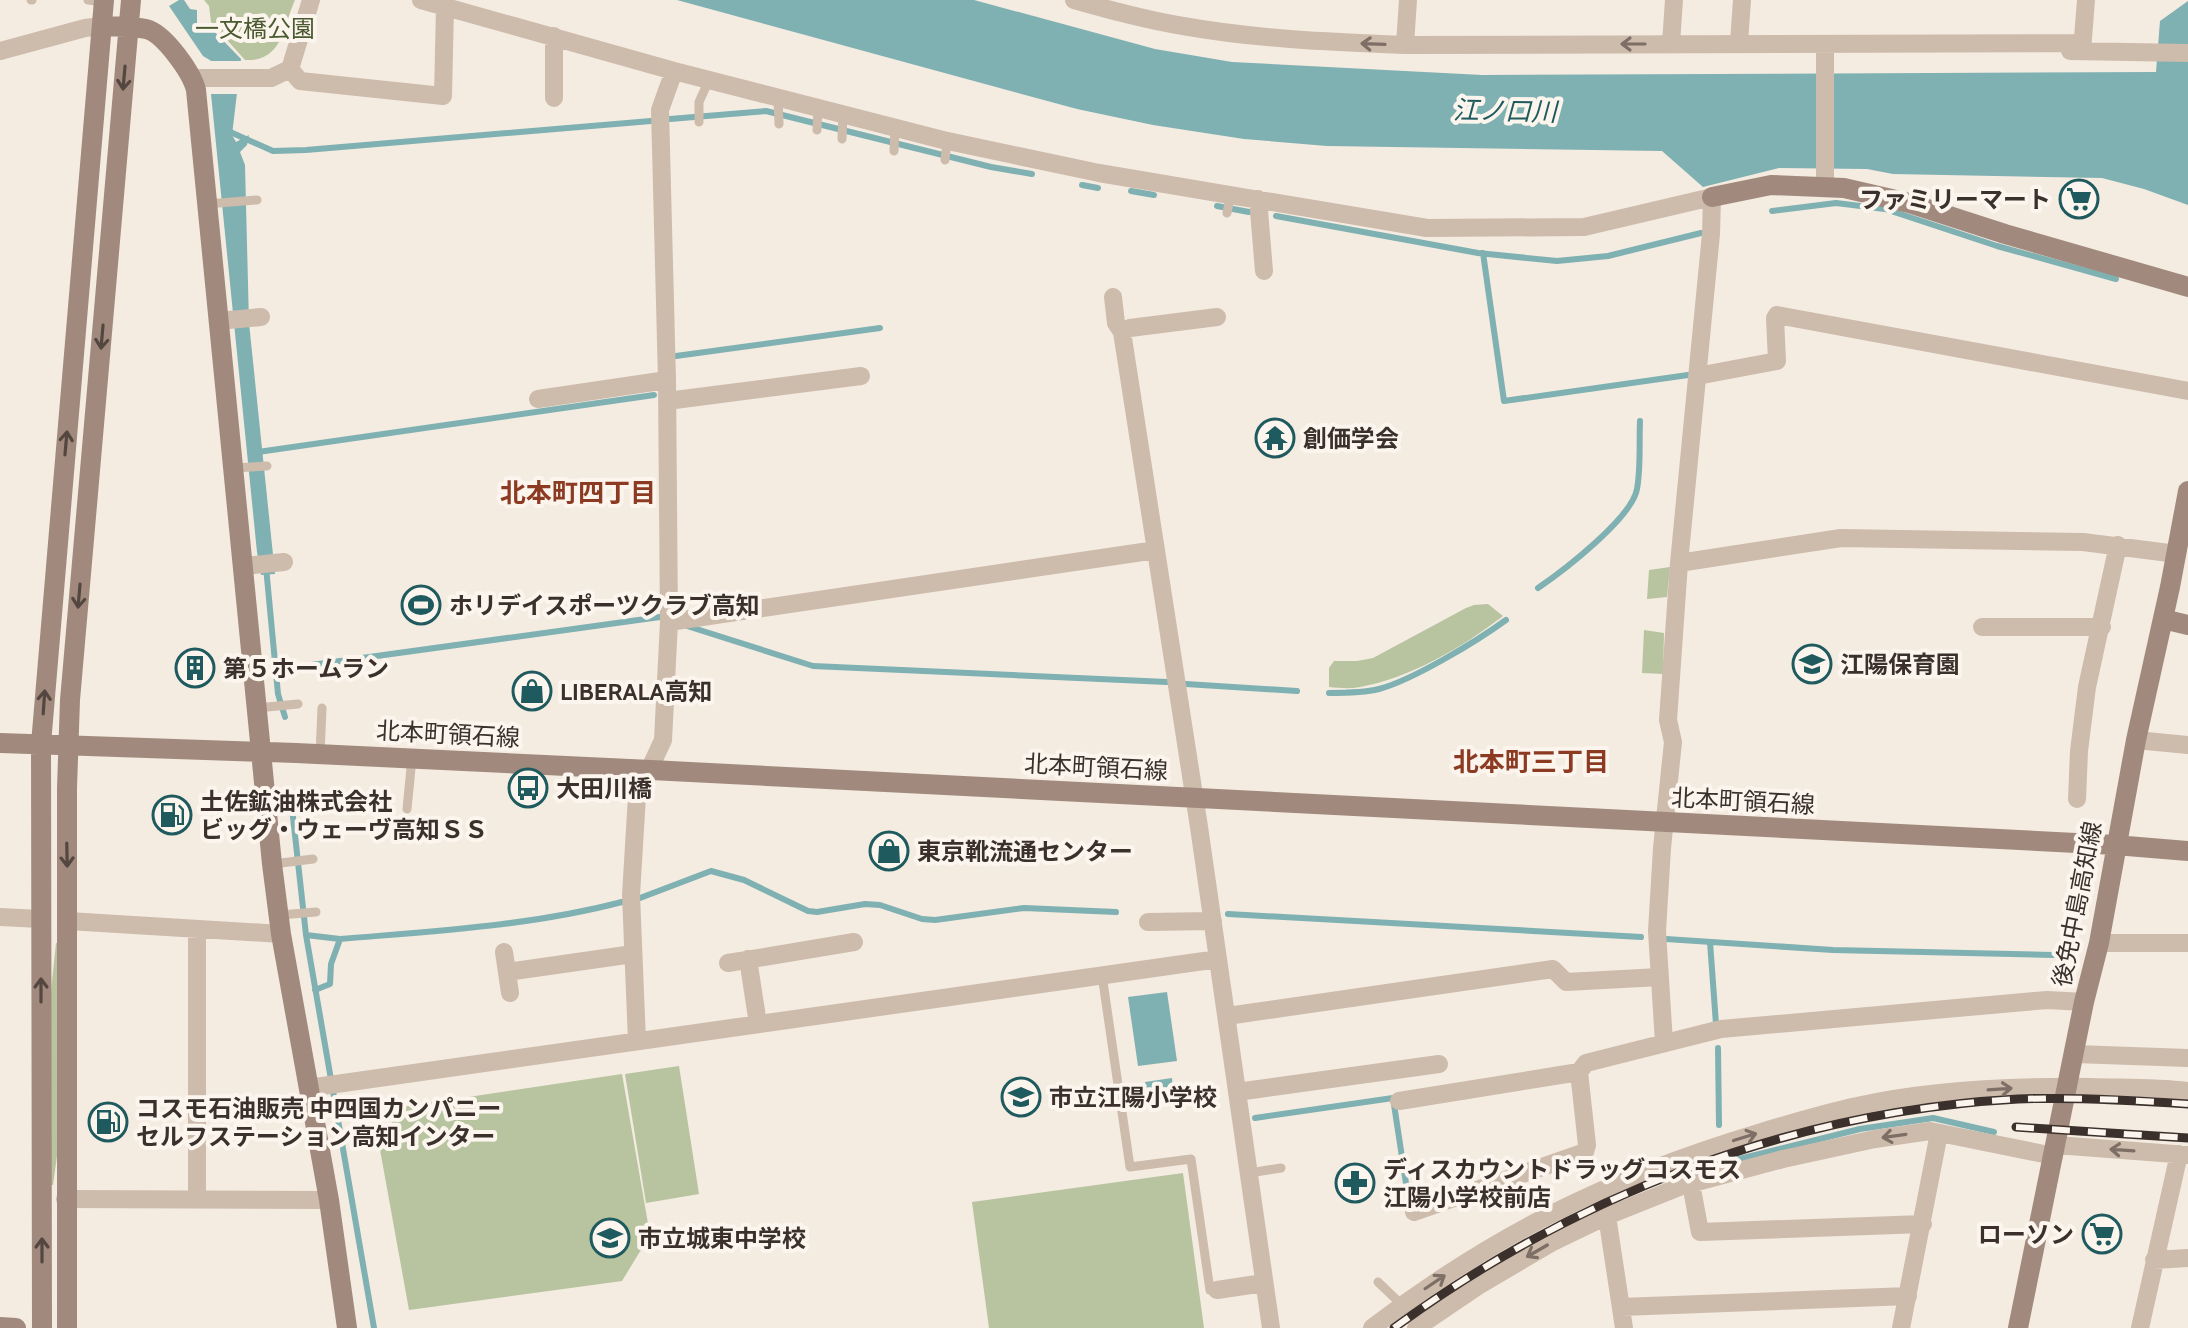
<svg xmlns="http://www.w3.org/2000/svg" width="2188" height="1328" font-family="Cabin,'Noto Sans JP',sans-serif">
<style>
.green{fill:#b8c4a0}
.water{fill:#7fb0b2}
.pier{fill:#f4ebe1}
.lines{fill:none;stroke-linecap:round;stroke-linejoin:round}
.stream{stroke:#7fb0b2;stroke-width:6}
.lane{stroke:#cdbbac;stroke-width:9}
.street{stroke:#cdbbac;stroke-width:18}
.secondary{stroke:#a18a7d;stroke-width:20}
.rail-casing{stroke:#3b302b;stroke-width:9}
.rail{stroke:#fbf5ee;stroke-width:6;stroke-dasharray:18;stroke-linecap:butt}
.oneway{stroke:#7d6f65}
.oneway2{stroke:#544640}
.labels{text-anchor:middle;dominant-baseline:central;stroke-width:8;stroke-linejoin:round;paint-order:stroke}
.park-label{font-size:24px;fill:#4a5a2e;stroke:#fbf5ee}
.poi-label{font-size:24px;font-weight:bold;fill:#3b302b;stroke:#fbf5ee;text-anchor:start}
.street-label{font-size:24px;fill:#3b302b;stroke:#fbf5ee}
.water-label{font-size:26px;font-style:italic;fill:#1f5a5e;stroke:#fbf5ee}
.neighbourhood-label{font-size:26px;font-weight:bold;fill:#8c3b22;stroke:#fbf5ee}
</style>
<rect width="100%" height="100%" fill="#f4ebe1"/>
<path class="green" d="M204 0H295C283 26 283 62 245 60L211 22 209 6Z
M1670 567 1667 597 1647 599 1649 570Z
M1488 604 1503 616C1463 647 1410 678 1360 687 1350 689 1339 688 1329 687V668L1334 661H1357L1373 658 1466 608 1474 605Z
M1644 630 1664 633 1663 674 1642 673Z
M56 943H59L60 1134 53 1185H51L50 1001Z
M679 1066 699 1194 646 1203 625 1074Z
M622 1074 650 1235 622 1281 409 1310 379 1144 401 1107Z
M1183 1173 1204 1328H989L972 1202Z"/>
<path class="water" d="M179 0H184L190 9 197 10V23L207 24 241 59 232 135 236 142 249 135 247 145 240 152 245 165 249 323 275 574 261 575 257 552 211 94 213 62 203 56 169 6Z
M677 0H974L1155 49 1232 62 1482 75 2156 72 2160 21 2188 1V205L2144 189 2102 178 1893 174 1867 169 1779 168 1703 187 1662 151 1327 146 1244 139 1153 125 1077 109Z
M1167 992 1177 1061 1138 1066 1128 997Z
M1172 1078 1173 1092 1146 1095 1145 1082Z"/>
<path class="pier" d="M211 61H244L240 94H210Z"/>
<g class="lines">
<path class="stream" d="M670 119 766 111 991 167 1032 174
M228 131 273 151 306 150 651 121
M1082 185 1098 188
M1131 191 1154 195
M1217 206 1249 212
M1772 211 1836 203 1885 209 1997 246 2116 279
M1276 216 1478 253 1557 261 1608 256 1701 233
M1483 253 1504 401 1688 375
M676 356 880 328
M258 452 654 395
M266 567 278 694 285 717
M1538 588C1563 571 1632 518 1637 489 1641 467 1639 443 1640 421
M687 626 813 666 1167 682
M275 670 660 617
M1186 684 1297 691
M1329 693C1345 693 1363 693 1379 689 1413 680 1477 641 1506 620
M291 799 306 935 374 1328
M640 898 711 871 744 880 808 911 817 912 865 904 880 905 922 919 935 920 1024 908 1116 912
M1228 914 1641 937
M306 935 340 939
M1666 939 1833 950 2053 955
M1710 942 1716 1024
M315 990 330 984 331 964 340 939C435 931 530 926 622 902
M1718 1048 1719 1125
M1255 1118 1393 1098 1409 1203
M1723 1163 1860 1129 1933 1118 1994 1132"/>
<path class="lane" d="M31 0H32
M88 0 104 2
M778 98 779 124
M699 122V102L709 80
M817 130 818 108
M842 139 843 114
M894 151 895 128
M945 160 947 141
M207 204 257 200
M1227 213 1231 194
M233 468 267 466
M257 708 298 704
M320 754 322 708
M407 809 412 758
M273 864 313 859
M280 915 316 912
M1102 975 1130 1167 1191 1159 1210 1290H1217
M1249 1173 1281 1168
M1378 1282 1402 1305"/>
<path class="street" d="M421 0 674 71 943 140 1099 173 1427 228 1584 227 1712 197 1711 234 1679 563 1668 720 1673 742 1662 848 1657 931 1664 1043
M1074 0C1110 10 1146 20 1183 26 1256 39 1330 42 1405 45L2082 43
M554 36V98
M1739 43 1742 0
M1671 44 1674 0
M1405 45 1408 0
M0 51 85 28 102 26
M2070 51 2188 53
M2082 51 2086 0
M290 69 300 81 443 96 445 7
M193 78H271L290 69 311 0
M1825 186V53
M1258 199 1264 271
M1113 297 1116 323 1122 332 1199 827 1271 1328
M218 321 261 317
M1122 332 1130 328 1217 317
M1697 376 1777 361 1775 318 1777 315 2188 391
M538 399 667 380
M667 401 861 376
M1679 563 1841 538 2083 542 2177 554
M243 566 284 562
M669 622 1156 550
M1982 627H2102
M2136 740 2188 745
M2077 799 2079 751 2087 687 2118 545
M0 917 40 919
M68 921 281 934
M1148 922 1213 921
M2099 943H2188
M504 952 510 993
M748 959 758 1024
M728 963 854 942
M507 972 633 954
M1227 1016 1553 969 1566 982 1660 977
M637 1041 631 895 637 796 663 740 669 622 667 380 660 110 674 71
M2075 1054 2188 1058
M308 1088 1218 959
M1237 1092 1439 1064
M1399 1101 1579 1072
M2056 1145 2188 1155
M1691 1184 1700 1232 1923 1224
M65 1199 329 1200
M197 1199V931
M1601 1206 1607 1216 1624 1328
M1414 1212 1585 1152 1587 1145 1579 1072 1586 1063 1721 1029 2047 1000 2084 1002
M2154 1260 2188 1258
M1217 1290 1264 1283
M1621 1307 1908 1296
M1372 1328C1494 1234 1612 1177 1758 1133 1791 1123 1824 1113 1857 1106 1933 1089 2014 1086 2091 1087 2123 1088 2156 1087 2188 1091
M1416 1328 1478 1286 1551 1243 1607 1216 1682 1186 1783 1159 1875 1139 1930 1131 2054 1156
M1901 1328 1939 1133
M2140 1328 2179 1154"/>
<path class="secondary" d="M102 26C116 27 132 26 146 29 164 33 192 73 196 90L272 864 281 934 329 1200 347 1328
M1712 197 1771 185 1844 188 1909 203 2005 234 2188 287
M2163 619 2188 625
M0 743 296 753 651 770 2115 845 2188 851
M0 1327 16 1328
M42 1328 41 744 104 0
M67 1328V788L70 700 131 0
M2018 1328 2084 1002 2099 943 2136 740 2170 587 2188 491"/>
<g class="rail-casing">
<path id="rail" d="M2016 1127 2188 1138
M1394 1328C1575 1195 1792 1111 2018 1099 2075 1097 2132 1100 2188 1104"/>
</g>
<use href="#rail" class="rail"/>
</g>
<defs><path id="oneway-shaft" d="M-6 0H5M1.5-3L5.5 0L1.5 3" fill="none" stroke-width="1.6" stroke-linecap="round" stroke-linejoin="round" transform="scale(2)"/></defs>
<g class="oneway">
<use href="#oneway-shaft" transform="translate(1373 44) rotate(-178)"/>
<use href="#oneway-shaft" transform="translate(1633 44) rotate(180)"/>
<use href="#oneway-shaft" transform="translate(2000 1089) rotate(-4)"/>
<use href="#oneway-shaft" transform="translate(1894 1136) rotate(172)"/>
<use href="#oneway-shaft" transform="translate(1745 1137) rotate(-17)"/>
<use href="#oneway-shaft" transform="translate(2122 1150) rotate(-176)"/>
<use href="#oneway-shaft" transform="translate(1537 1251) rotate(150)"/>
<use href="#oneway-shaft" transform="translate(1435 1282) rotate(-34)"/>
</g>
<g class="oneway2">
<use href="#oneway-shaft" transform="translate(124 78) rotate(95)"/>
<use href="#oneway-shaft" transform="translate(102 337) rotate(95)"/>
<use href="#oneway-shaft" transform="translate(66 443) rotate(-85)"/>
<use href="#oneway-shaft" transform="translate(79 596) rotate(95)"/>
<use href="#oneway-shaft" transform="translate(44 702) rotate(-86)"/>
<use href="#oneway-shaft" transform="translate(67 855) rotate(89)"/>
<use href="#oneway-shaft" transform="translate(41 990) rotate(-90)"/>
<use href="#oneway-shaft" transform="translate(42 1250) rotate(-90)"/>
</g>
<defs>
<g id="supermarket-ring" transform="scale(2)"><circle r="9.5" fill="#fbf5ee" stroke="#1f5a5e" stroke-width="1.5"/><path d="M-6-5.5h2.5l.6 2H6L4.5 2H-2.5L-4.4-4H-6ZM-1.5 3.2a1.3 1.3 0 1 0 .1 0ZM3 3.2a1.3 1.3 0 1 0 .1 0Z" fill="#1f5a5e"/></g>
<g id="temple-ring" transform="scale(2)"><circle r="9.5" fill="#fbf5ee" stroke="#1f5a5e" stroke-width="1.5"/><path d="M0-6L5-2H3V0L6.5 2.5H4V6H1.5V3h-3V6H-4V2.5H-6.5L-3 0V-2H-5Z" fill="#1f5a5e"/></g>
<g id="stadium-ring" transform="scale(2)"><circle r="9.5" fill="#fbf5ee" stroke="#1f5a5e" stroke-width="1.5"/><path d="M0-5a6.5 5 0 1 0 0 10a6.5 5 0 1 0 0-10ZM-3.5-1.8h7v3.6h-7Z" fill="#1f5a5e"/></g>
<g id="school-ring" transform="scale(2)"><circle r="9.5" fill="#fbf5ee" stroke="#1f5a5e" stroke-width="1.5"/><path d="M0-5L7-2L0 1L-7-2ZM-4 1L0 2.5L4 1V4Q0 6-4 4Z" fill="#1f5a5e"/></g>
<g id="building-ring" transform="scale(2)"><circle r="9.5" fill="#fbf5ee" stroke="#1f5a5e" stroke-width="1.5"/><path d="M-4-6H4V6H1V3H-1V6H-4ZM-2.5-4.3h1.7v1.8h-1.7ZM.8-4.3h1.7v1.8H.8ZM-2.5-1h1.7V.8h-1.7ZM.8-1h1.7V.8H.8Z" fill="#1f5a5e"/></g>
<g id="shop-ring" transform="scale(2)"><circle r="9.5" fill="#fbf5ee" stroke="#1f5a5e" stroke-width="1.5"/><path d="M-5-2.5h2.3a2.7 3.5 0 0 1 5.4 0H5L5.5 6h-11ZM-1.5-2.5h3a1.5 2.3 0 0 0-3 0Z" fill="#1f5a5e"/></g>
<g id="bus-ring" transform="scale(2)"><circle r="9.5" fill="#fbf5ee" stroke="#1f5a5e" stroke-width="1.5"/><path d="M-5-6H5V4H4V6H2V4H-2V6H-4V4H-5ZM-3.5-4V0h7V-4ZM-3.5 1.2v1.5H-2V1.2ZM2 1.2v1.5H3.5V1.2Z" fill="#1f5a5e"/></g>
<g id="fuel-ring" transform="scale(2)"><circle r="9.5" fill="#fbf5ee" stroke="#1f5a5e" stroke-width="1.5"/><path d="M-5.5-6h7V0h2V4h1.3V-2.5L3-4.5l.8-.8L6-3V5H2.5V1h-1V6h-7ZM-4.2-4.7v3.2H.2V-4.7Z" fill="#1f5a5e"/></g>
<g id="pharmacy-ring" transform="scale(2)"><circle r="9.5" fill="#fbf5ee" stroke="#1f5a5e" stroke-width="1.5"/><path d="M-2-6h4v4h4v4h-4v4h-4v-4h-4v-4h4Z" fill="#1f5a5e"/></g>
</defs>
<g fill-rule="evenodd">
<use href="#supermarket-ring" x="2079" y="199"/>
<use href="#temple-ring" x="1275" y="438"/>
<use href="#stadium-ring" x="421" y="605"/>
<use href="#school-ring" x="1812" y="664"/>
<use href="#building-ring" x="195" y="668"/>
<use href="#shop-ring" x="532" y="691"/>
<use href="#bus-ring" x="528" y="788"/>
<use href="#fuel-ring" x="172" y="815"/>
<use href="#shop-ring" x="889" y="851"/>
<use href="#school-ring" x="1021" y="1097"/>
<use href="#fuel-ring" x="108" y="1122"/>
<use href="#pharmacy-ring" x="1355" y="1183"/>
<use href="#supermarket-ring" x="2102" y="1234"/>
<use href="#school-ring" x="610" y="1238"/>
</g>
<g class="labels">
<g class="park-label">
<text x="255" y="28">一文橋公園</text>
</g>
<g class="poi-label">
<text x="2051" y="199" text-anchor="end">ファミリーマート</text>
<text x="1303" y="438">創価学会</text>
<text x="449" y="605">ホリデイスポーツクラブ高知</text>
<text x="1840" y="664">江陽保育園</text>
<text x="223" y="668">第５ホームラン</text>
<text x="560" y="691">LIBERALA高知</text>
<text x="556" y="788">大田川橋</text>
<text x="200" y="801">土佐鉱油株式会社<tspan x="200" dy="28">ビッグ・ウェーヴ高知ＳＳ</tspan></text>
<text x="917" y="851">東京靴流通センター</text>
<text x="1049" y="1097">市立江陽小学校</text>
<text x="136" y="1108">コスモ石油販売 中四国カンパニー<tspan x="136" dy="28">セルフステーション高知インター</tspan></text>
<text x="1383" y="1169">ディスカウントドラッグコスモス<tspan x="1383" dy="28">江陽小学校前店</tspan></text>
<text x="2074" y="1234" text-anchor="end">ローソン</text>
<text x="638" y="1238">市立城東中学校</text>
</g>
<g class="street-label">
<text transform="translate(448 734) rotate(3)">北本町領石線</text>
<text transform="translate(1096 767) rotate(3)">北本町領石線</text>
<text transform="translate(1743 801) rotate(3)">北本町領石線</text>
<text transform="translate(2077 904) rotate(-79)">後免中島高知線</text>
</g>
<g class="water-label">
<text transform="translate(1505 111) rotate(1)">江ノ口川</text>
</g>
<g class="neighbourhood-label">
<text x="578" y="493">北本町四丁目</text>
<text x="1531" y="762">北本町三丁目</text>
</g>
</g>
</svg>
